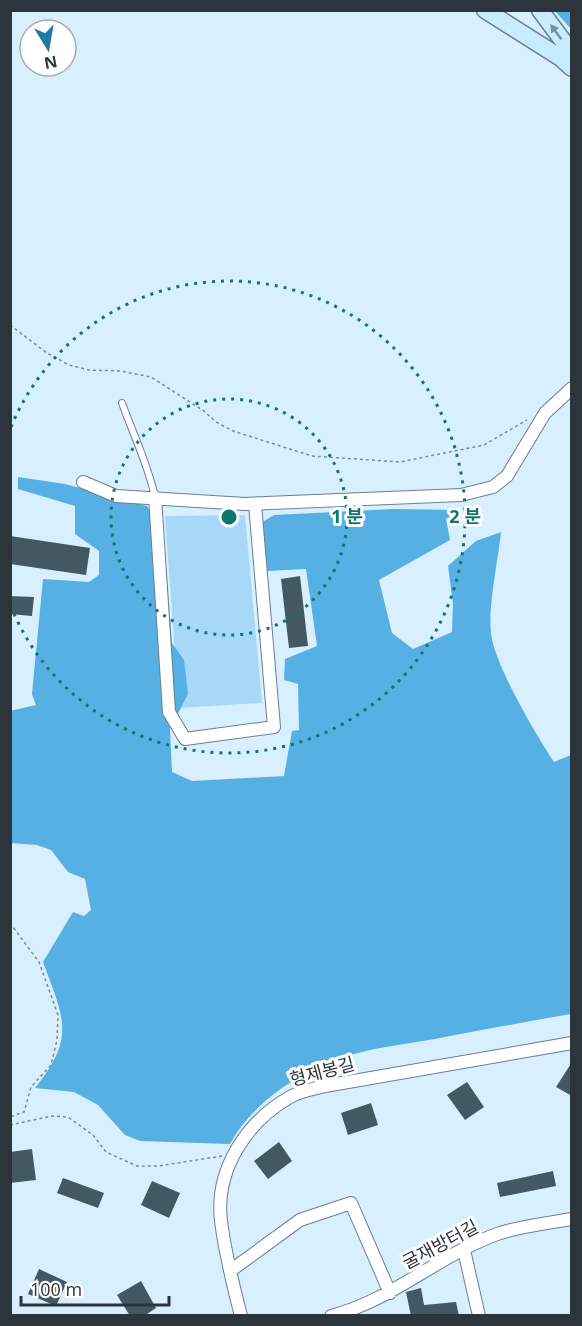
<svg xmlns="http://www.w3.org/2000/svg" width="582" height="1326" font-family="'Open Sans','Noto Sans KR',sans-serif">
<style>
.green{fill:#a8d8f7}
.forest{fill:#57b0e3}
.building{fill:#445864}
.lines{fill:none;stroke-linecap:round;stroke-linejoin:round}
.lane-casing{stroke:#6a7f8d;stroke-width:8}
.street-casing{stroke:#6a7f8d;stroke-width:14}
.secondary-casing{stroke:#6a7f8d;stroke-width:19}
.path{stroke:#7b8b95;stroke-width:1.5;stroke-dasharray:3 3;stroke-linecap:butt}
.lane{stroke:#fff;stroke-width:6}
.street{stroke:#fff;stroke-width:12}
.secondary{stroke:#c8ecff;stroke-width:16}
.oneway{fill:#7a909d}
.ring{fill:none;stroke:#0f766e;stroke-width:3;stroke-dasharray:3 6}
.labels{text-anchor:middle;dominant-baseline:central;stroke-width:6;stroke-linejoin:round;paint-order:stroke}
.street-label{font-size:18px;fill:#2c353b;stroke:#fff}
.centre{fill:#0f766e;stroke:#fff;stroke-width:3}
.ring-label{font-size:18px;text-anchor:middle;font-weight:bold;fill:#0f766e;stroke:#fff;stroke-width:6;stroke-linejoin:round;paint-order:stroke}
</style>
<rect width="100%" height="100%" fill="#d7effe"/>
<path class="green" d="M245 515 262 703 179 708 165 516Z"/>
<path class="forest" d="M555 11H571V29Z
M18 477 65 484 147 506 163 530 172 643 184 660 188 694 170 729 172 772 192 781 284 776 292 731 299 730 298 684 284 680 285 659 317 646 306 569 267 571 261 523 274 515 394 509 461 510 446 519 450 540 379 580 392 633 413 649 452 632 453 604 448 566 476 541 501 532C498 561 488 606 491 633 494 664 536 735 554 762L571 755V1014C529 1021 487 1029 445 1037 415 1043 383 1046 354 1054 306 1067 254 1100 230 1144L140 1141 125 1135 98 1105 74 1092 35 1088C76 1037 64 1019 43 962L73 912 84 916 91 910 85 879 68 872 51 850 37 845 11 843 10 711 36 705 32 694 43 579 89 582 99 575V551L75 534V506L18 489Z"/>
<path class="building" d="M10 536 90 548 86 575 10 564Z
M300 576 308 646 289 648 281 579Z
M10 596 34 597 32 616 10 614Z
M572 1062V1096L556 1087Z
M467 1082 484 1107 465 1120 447 1095Z
M371 1103 378 1125 348 1135 341 1113Z
M279 1142 292 1161 268 1179 254 1161Z
M32 1149 36 1180 10 1183V1152Z
M553 1171 556 1186 500 1197 497 1183Z
M63 1178 104 1193 98 1208 57 1193Z
M152 1181 180 1193 169 1218 141 1205Z
M39 1269 67 1282 56 1306 28 1294Z
M141 1281 156 1308 144 1316H130L117 1295Z
M421 1288 424 1305 456 1302 459 1316H411L406 1292Z"/>
<g class="lines">
<g class="lane-casing">
<path id="lane" d="M122 403C133 434 148 464 155 497"/>
</g>
<g class="street-casing">
<path id="street" d="M83 482 116 496 245 504 461 495 493 487 507 476 545 413 572 388
M155 497 169 712 185 739 274 727 255 504
M464 1250 479 1316
M230 1271 300 1220 351 1203 390 1293
M241 1316C233 1285 225 1253 221 1221 215 1170 246 1122 290 1097 300 1091 314 1089 325 1086L572 1043
M331 1316C393 1300 440 1254 500 1233 522 1226 548 1223 572 1219"/>
</g>
<g class="secondary-casing">
<path id="secondary" d="M485 10 561 58 572 68
M540 10 572 53"/>
</g>
<path class="path" d="M10 325 47 353 69 365 89 370 120 371 151 377 204 411 216 422 233 431 312 456 400 462 484 445 527 420
M10 923 39 962 58 1015 57 1040 51 1065 31 1087 24 1112 10 1117
M10 1125 52 1116 68 1117 93 1135 106 1152 137 1166H158L222 1156"/>
<use href="#lane" class="lane"/>
<use href="#street" class="street"/>
<use href="#secondary" class="secondary"/>
</g>
<defs><path id="oneway-solid" d="M-6-.8H1V-3.2L6.5 0L1 3.2V.8H-6Z" transform="scale(1.5)"/></defs>
<use class="oneway" href="#oneway-solid" transform="translate(556 32) rotate(-126)"/>
<g class="ring">
<circle cx="229" cy="517" r="118"/>
<path d="M11 427A236 236 0 1 1 11 607"/>
</g>
<g class="labels">
<g class="street-label">
<text transform="translate(322 1071) rotate(-15)">형제봉길</text>
<text transform="translate(440 1244) rotate(-28)">굴재방터길</text>
</g>
</g>
<circle cx="229" cy="517" r="9" class="centre"/>
<g class="ring-label">
<text x="347" y="523">1 분</text>
<text x="465" y="523">2 분</text>
</g>
<rect width="582" height="1326" fill="none" stroke="#2c353b" stroke-width="24"/>
<g transform="translate(48 48) rotate(169)"><circle r="28" fill="#ffffff" stroke="#abaeb1" stroke-width="1.5"/>
<path d="M0-4.5L10 22L0 15L-10 22Z" fill="#1e79a7"/>
<text y="-9" font-size="16" font-weight="bold" text-anchor="middle" fill="#2c353b">N</text>
</g>
<path d="M21 1296v9h148v-9" fill="none" stroke="#2c353b" stroke-width="3"/>
<text x="30" y="1296" font-size="18" fill="#2c353b" stroke="#ffffff" stroke-width="4.5" paint-order="stroke">100 m</text>
</svg>
